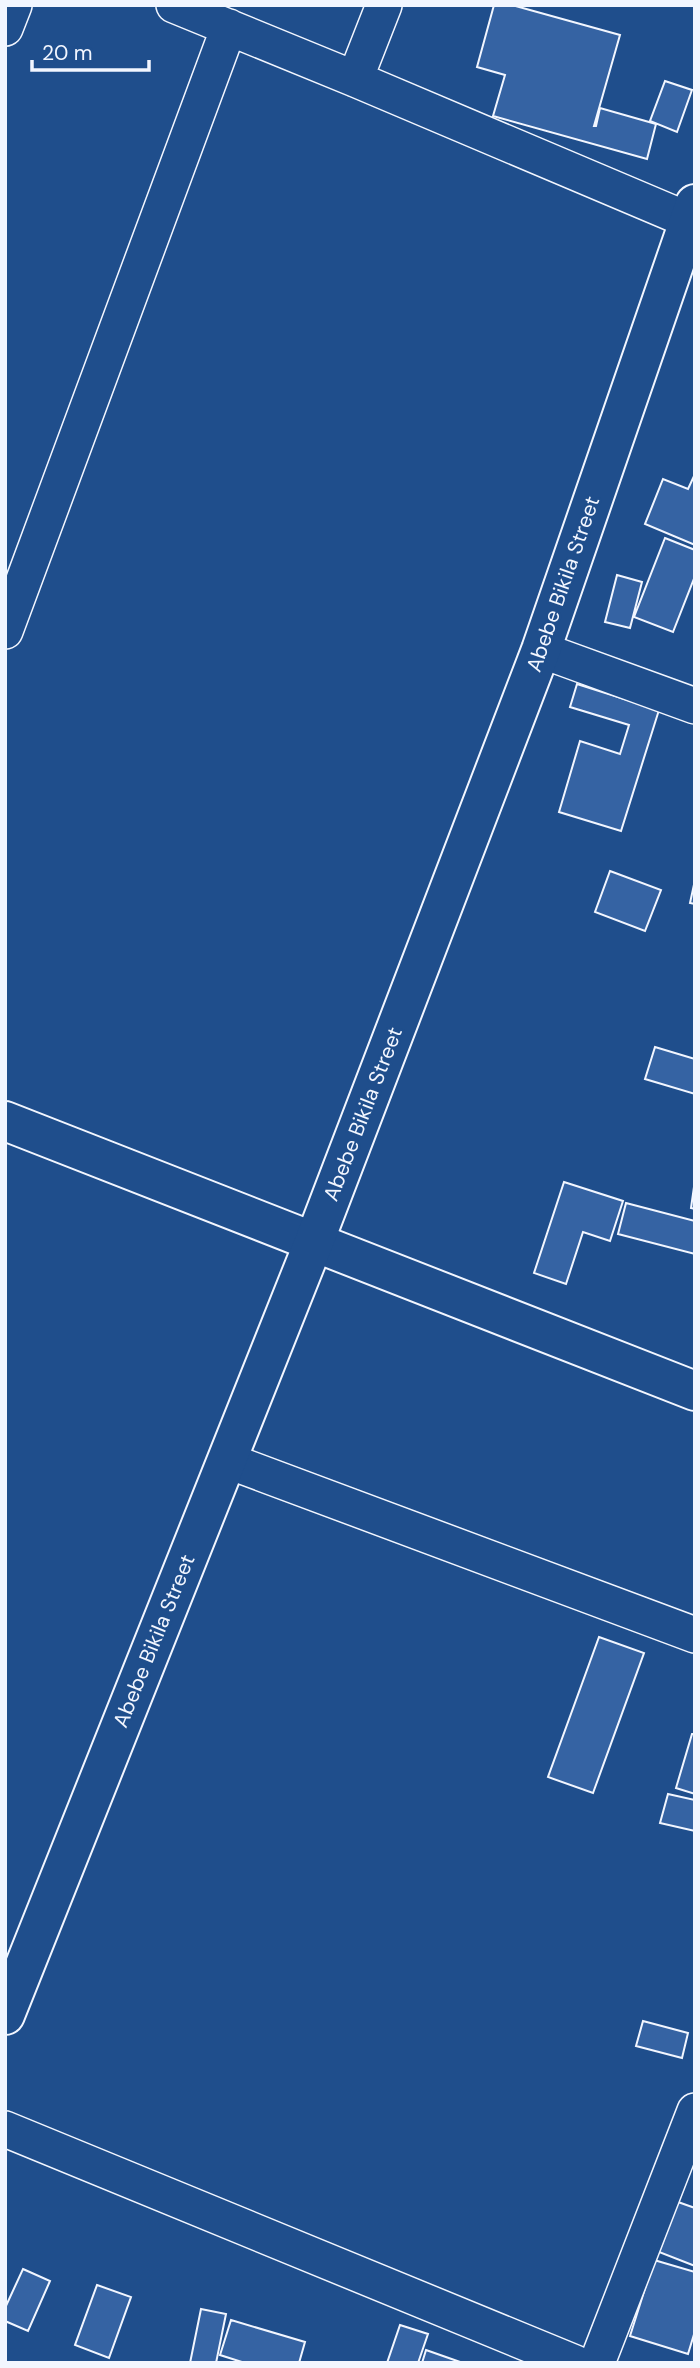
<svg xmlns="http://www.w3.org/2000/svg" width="700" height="2368" font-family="'DM Sans',sans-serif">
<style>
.building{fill:#3563a3;stroke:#f2f6ff;stroke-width:2}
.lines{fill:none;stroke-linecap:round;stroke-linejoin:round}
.minor-casing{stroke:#f2f6ff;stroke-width:38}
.tertiary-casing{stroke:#f2f6ff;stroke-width:42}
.secondary-casing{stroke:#f2f6ff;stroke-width:42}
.minor{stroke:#1f4e8c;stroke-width:35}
.tertiary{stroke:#1f4e8c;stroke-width:38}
.secondary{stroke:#1f4e8c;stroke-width:38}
.labels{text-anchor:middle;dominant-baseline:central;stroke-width:5;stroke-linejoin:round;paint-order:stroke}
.street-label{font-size:21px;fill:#f2f6ff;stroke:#1f4e8c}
</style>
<rect width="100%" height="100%" fill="#1f4e8c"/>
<path class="building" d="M494 5H512L620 35 594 126H596L600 108 656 124 647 159 493 116 505 75 477 67Z
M665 81 692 90 677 132 650 121Z
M695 474V545L645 524 663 479 688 489Z
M665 538 695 550V576L673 632 634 617Z
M617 575 642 582 630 628 605 622Z
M577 684 659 710 621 831 559 812 580 741 620 754 629 725 570 707Z
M610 871 661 890 645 931 595 912Z
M695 880V904L690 903Z
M655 1047 695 1059V1094L645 1079Z
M695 1180V1209L691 1208Z
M564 1182 623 1201 610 1241 583 1232 566 1284 534 1273Z
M626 1203 695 1221V1254L618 1234Z
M599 1637 644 1653 593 1793 548 1777Z
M692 1734H695V1794L676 1788Z
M668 1794 695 1800V1831L660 1823Z
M643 2021 688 2033 682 2058 636 2046Z
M678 2202 695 2208V2266L659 2252Z
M654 2260 695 2272V2331L688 2354 630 2336Z
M23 2269 50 2281 28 2331 5 2321V2308Z
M97 2285 131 2297 109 2358 75 2345Z
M201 2309 226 2314 216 2363H190Z
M231 2320 305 2342 299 2363H245L220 2355Z
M400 2325 428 2334 418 2363H387Z
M426 2350 463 2363H422Z"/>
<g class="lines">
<g class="minor-casing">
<path id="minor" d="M174 5 355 79 695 223
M5 28 14 5
M355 79 384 5
M5 631 229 27
M541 650 695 706
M226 1460 695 1635
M5 2129 575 2363
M597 2363 695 2111"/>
</g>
<g class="tertiary-casing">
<path id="tertiary" d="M5 1121 695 1391"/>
</g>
<g class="secondary-casing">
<path id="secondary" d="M5 2015 314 1242 541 650 695 204"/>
</g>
<use href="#minor" class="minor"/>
<use href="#tertiary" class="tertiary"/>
<use href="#secondary" class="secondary"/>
</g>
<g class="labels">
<g class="street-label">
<text transform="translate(563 584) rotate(-71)">Abebe Bikila Street</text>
<text transform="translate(363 1114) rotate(-69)">Abebe Bikila Street</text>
<text transform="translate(154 1641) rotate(-68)">Abebe Bikila Street</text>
</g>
</g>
<rect width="700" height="2368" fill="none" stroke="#f2f6ff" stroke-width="14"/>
<path d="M32 60v10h117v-10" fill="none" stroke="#f2f6ff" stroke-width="3.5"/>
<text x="42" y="60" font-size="21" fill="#f2f6ff" stroke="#1f4e8c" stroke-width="5" paint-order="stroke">20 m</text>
</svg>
